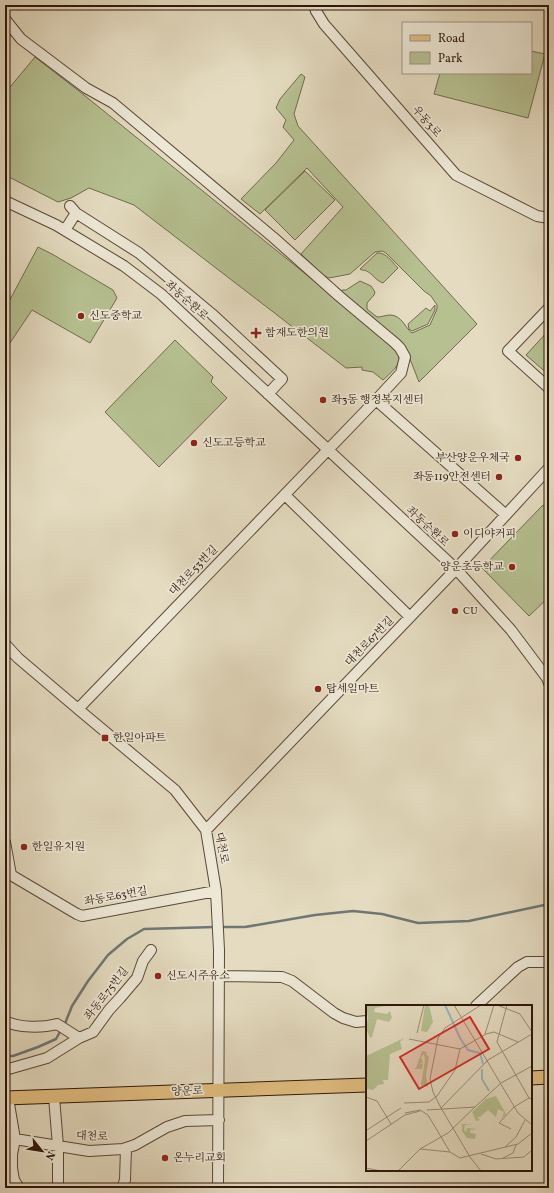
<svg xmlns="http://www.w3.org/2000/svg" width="554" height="1193" font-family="Vollkorn,'Noto Serif KR',serif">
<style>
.green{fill:#b6c091;stroke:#726b4e}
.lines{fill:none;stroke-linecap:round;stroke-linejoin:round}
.stream{stroke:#6f7776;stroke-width:2.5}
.minor-casing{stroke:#5c4739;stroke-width:12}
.major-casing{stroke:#2f160c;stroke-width:15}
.minor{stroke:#ede8d6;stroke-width:10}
.major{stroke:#e2be80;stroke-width:13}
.poi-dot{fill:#8f2418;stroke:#ede8d6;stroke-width:1.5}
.labels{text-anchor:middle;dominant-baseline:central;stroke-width:3.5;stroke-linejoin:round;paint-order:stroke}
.street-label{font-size:11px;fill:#2f160c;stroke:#ede8d6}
.poi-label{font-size:11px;fill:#2f160c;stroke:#ede8d6;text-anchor:start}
.inset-river{fill:none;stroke:#9ab8bc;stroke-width:2}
.inset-road{fill:none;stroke:#9c8c78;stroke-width:1}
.view{fill:#d62828;fill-opacity:0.15;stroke:#d62828;stroke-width:2}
.inset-edge{fill:none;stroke:#2f160c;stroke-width:2}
</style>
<rect width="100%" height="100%" fill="#e4dbc0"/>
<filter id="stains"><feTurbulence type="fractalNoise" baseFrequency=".005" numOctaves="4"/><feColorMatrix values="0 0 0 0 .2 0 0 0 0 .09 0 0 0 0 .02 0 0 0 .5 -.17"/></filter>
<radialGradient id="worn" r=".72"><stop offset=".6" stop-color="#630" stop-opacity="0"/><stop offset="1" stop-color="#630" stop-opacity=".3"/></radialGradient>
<path class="green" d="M531 51 545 54 528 118 434 94 440 73H531Z
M35 57 79 91 391 343C406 361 398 366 383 380L373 372 362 370V367L346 368 134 205 89 188 71 198 58 202 5 175V93Z
M301 74 305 77 294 114 298 126 477 324 419 382 406 349 342 294V290H346L360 281 371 286 375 292 374 295 367 303V309L377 317C382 317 386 315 390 315 402 315 405 328 412 333L430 325 437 309V305L431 296 424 291 386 253 382 251 375 252 350 274 329 278 323 275 301 254 343 207 307 168 260 214 241 199 276 163 294 140 283 127 286 120 276 108 280 99Z
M305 171 335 200 295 240 265 210Z
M38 247 52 254 113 290 117 298 90 343 32 310 8 346 5 344V309Z
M377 253C386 252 392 262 398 268L383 283C374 280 371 270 362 270L360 269Z
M435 305V310L428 324 412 331 409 329 408 324 426 308 430 311Z
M549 330V375L526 355Z
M175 340 213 377 211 382 227 398 159 467 105 412Z
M543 505 549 513V597L529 616 482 568Z"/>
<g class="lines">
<path class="stream" d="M220 927H245L315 915 353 911 382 914 418 923 469 921 549 904
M64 1026 72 1006 88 981 108 955 127 939 144 929 215 927
M5 1056H13L38 1047 56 1039 61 1030"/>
<g class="minor-casing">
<path id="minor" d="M314 5 316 11 324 24 456 175 537 216 549 218
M5 19 21 39 86 88 113 103 274 238 339 296 395 343 400 348 405 357 401 373 376 400 78 709
M5 201 56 225 124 266 161 294 456 569 511 630 547 678 549 683
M76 213 139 253 212 314 282 379 268 394
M65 230 76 213 70 206
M549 308 508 351 549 388
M376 400 506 515
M285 495 410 617
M5 644 18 658 78 709 175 790 206 830 216 891 219 950 218 1188
M206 830 456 569 549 468
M5 842 11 875
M5 875H11L77 914 82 916 216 891
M218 976 282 977 292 981 334 1013 343 1018 356 1022 367 1021
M476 1006 518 967 527 962H549
M5 1021C18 1028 42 1028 57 1024L79 1038
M5 1070 47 1058 79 1038 93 1032 109 1010 120 998 137 978 143 961 151 950
M54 1097 58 1146V1188
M8 1098 15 1139 12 1154V1168L14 1180 19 1188
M15 1139 89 1151 123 1149 135 1145 167 1127 185 1121 219 1120
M122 1188 125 1180 126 1148"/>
</g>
<g class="major-casing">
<path id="major" d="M531 1078 549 1077
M5 1098 367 1085"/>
</g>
<use href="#minor" class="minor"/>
<use href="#major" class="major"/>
</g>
<g class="poi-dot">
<circle cx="81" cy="316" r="4"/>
<path d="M254 327h4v4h4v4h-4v4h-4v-4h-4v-4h4z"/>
<circle cx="323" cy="400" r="4"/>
<circle cx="194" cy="443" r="4"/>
<circle cx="518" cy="458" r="4"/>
<circle cx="499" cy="477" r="4"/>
<circle cx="455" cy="534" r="4"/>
<circle cx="512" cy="567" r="4"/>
<circle cx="455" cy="611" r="4"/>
<circle cx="318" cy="689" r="4"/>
<rect x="101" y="734" width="8" height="8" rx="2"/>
<circle cx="24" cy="847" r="4"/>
<circle cx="158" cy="976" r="4"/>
<circle cx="165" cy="1158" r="4"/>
</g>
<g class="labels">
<g class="street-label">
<text transform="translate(426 122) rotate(49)">우동3로</text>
<text transform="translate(186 301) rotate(42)">좌동순환로</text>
<text transform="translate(427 527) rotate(43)">좌동순환로</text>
<text transform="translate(194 571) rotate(-46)">대천로53번길</text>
<text transform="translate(370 642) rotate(-46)">대천로67번길</text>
<text transform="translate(221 848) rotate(80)">대천로</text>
<text transform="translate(116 897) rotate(-10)">좌동로63번길</text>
<text transform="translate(107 994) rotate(-52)">좌동로75번길</text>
<text transform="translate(187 1092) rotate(-2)">양운로</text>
<text transform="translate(92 1137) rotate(2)">대천로</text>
</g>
<g class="poi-label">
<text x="89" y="316">신도중학교</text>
<text x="265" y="333">함재도한의원</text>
<text x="331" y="400">좌3동 행정복지센터</text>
<text x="202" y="443">신도고등학교</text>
<text x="510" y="458" text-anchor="end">부산양운우체국</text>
<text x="491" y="477" text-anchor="end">좌동119안전센터</text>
<text x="463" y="534">이디야커피</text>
<text x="504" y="567" text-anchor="end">양운초등학교</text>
<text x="463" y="611">CU</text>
<text x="326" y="689">탑세일마트</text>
<text x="113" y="738">한일아파트</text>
<text x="32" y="847">한일유치원</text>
<text x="166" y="976">신도시주유소</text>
<text x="173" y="1158">온누리교회</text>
</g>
</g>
<g transform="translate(366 1005)">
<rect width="166" height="166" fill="#e4dbc0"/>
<path d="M0 0H24L9 3 8 7 21 9 24 6 26 13 23 17 11 14 6 32 4 33 0 23 2 13ZM59 0H63L67 17 61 27 55 26ZM38 33 34 37 36 44 24 49 22 75H17L18 79 12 80 7 85 1 84 0 51ZM56 46 61 47 60 49 63 52 60 70 62 82 55 80 59 55 58 49 55 52 57 58H53L57 59 56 64H47L50 63ZM130 91 140 109 136 113 138 107 132 104 130 112 122 105 114 112 121 120 114 112H111L114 115 110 116 106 107 120 94ZM96 119H106L99 120 98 125 100 127 101 123 111 124 104 125V128L110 129 109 134 101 133 96 126Z" fill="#b6c091"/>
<path class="inset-river" d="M79 0 94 33 102 45 114 48 117 59M116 64V74L123 86"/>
<path class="inset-road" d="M88 0 152 108 166 120M131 0 154 9 166 27M141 0 131 37 163 93 166 94M51 28 58 0M119 29 128 0M43 34 94 44M0 92 11 96 25 119M38 98 63 97 71 91 89 65 94 44 120 29 128 27 152 37M75 103 67 87 64 74 72 33 79 23 115 0M75 103 122 55 166 29M75 103 104 152M61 105 109 102 135 78 166 61M39 108 54 105 62 110 84 147M145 124 133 118 148 102 163 93M1 125 35 103M0 136 39 110 54 106M139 142 150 132 159 115M54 144 84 147 94 153M115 149 130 154 158 152 166 145M104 152 115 166M94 153 152 139 166 128M137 153 147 148 150 140M0 163 15 166M32 166 54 144 82 128 109 102"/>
<path class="view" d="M104 12 123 44 53 84 34 52Z"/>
<rect width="166" height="166" class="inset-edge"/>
</g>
<rect width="554" height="1193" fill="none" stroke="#e4dbc0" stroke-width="20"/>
<rect x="6" y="6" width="542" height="1181" fill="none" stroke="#2f160c" stroke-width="2"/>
<rect x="10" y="10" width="534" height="1173" fill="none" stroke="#2f160c"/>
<rect x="402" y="22" width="130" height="52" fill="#ede8d6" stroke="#a19485"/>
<rect x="410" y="35" width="20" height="6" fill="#e2be80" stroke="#a19485"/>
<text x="438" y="42" font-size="12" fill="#2f160c">Road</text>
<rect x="410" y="52" width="20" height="12" fill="#b6c091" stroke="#a19485"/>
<text x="438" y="62" font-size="12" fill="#2f160c">Park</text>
<g transform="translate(42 1151) rotate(120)" stroke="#ede8d6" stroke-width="3" paint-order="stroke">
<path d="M0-3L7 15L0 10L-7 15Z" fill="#2f160c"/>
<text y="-6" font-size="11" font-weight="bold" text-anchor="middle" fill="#2f160c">N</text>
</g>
<rect width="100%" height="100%" filter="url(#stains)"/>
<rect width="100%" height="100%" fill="url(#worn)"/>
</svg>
